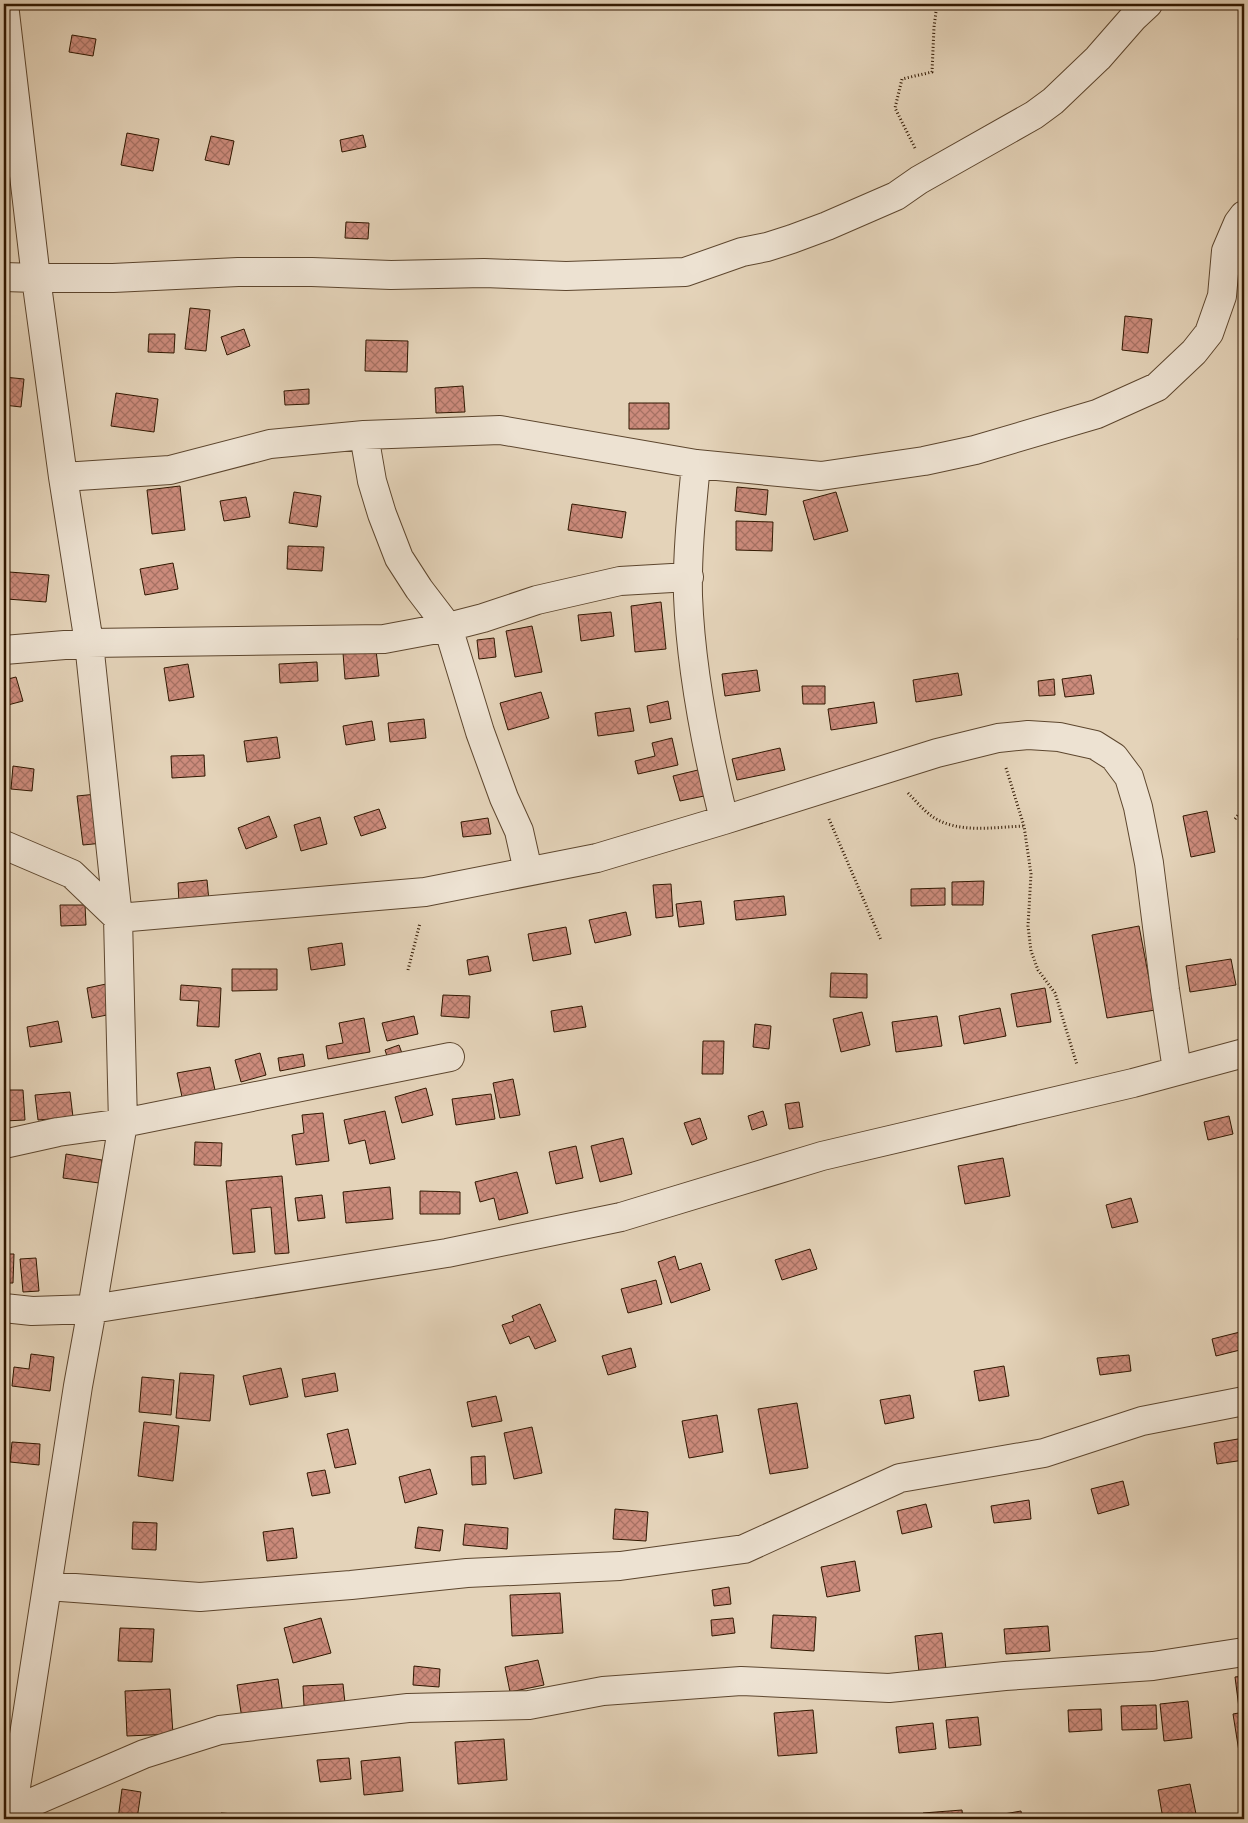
<svg xmlns="http://www.w3.org/2000/svg" width="1248" height="1823" font-family="'IM FELL French Canon',serif">
<style>
.building{fill:url(#building-cross-hatch);stroke:#301700}
.lines{fill:none;stroke-linecap:round;stroke-linejoin:round}
.minor-casing{stroke:#5d462e;stroke-width:30}
.path{stroke:#301700;stroke-width:3;stroke-dasharray:1 2.5;stroke-linecap:butt}
.minor{stroke:#ede2d2;stroke-width:28}
</style>
<defs>
<pattern id="building-cross-hatch" width="8" height="8" patternUnits="userSpaceOnUse" patternTransform="scale(1.25)"><rect width="8" height="8" fill="#cc8b7c"/><path d="M0 0l8 8M0 8l8-8" fill="none" stroke="#a67163"/></pattern>
</defs>
<rect width="100%" height="100%" fill="#e4d3b9"/>
<filter id="stains"><feTurbulence type="fractalNoise" baseFrequency=".004" numOctaves="4"/><feColorMatrix values="0 0 0 0 .2 0 0 0 0 .09 0 0 0 0 .02 0 0 0 .5 -.17"/></filter>
<radialGradient id="worn" r=".72"><stop offset=".6" stop-color="#630" stop-opacity="0"/><stop offset="1" stop-color="#630" stop-opacity=".3"/></radialGradient>
<path class="building" d="M72 35 96 39 93 56 69 52Z
M127 133 159 139 153 171 121 165Z
M363 135 366 147 342 152 340 140Z
M211 136 234 141 229 165 205 160Z
M346 222 369 223 368 239 345 238Z
M190 308 210 310 206 351 185 349Z
M1125 316 1152 319 1148 353 1122 350Z
M244 329 250 346 227 355 221 337Z
M149 334H175L174 353 148 352Z
M366 340 408 341 407 372 365 371Z
M4 377 24 379 21 407 4 405Z
M463 386 465 412 436 413 435 388Z
M309 389V404L285 405 284 391Z
M116 393 158 399 154 432 111 426Z
M629 403H669V429H629Z
M180 486 185 530 152 534 147 490Z
M737 487 768 490 766 515 735 511Z
M294 492 321 496 317 527 289 523Z
M836 492 848 531 814 540 803 501Z
M246 497 250 517 224 521 220 501Z
M572 504 626 512 622 538 568 530Z
M736 521 773 522 772 551 736 550Z
M288 546 324 547 322 571 287 569Z
M173 563 178 589 145 595 140 569Z
M9 572 49 575 46 602 7 599Z
M661 602 666 649 635 652 631 606Z
M611 612 614 636 581 641 578 615Z
M532 626 542 672 515 677 506 631Z
M494 638 496 657 479 659 477 640Z
M376 650 379 676 345 679 343 653Z
M317 662 318 681 280 683 279 664Z
M188 664 194 697 169 701 164 668Z
M757 670 760 691 725 696 722 674Z
M958 673 962 695 916 702 913 680Z
M1091 675 1094 694 1065 697 1062 679Z
M16 677 23 701 4 706V680Z
M1054 679 1055 695 1039 696 1038 681Z
M802 686H825V704H803Z
M541 692 549 718 508 730 500 703Z
M668 701 671 719 650 723 647 706Z
M874 702 877 723 831 730 828 709Z
M630 708 634 731 598 736 595 713Z
M424 719 426 738 390 742 388 723Z
M372 721 375 740 346 745 343 726Z
M277 737 280 758 247 762 244 741Z
M672 738 678 765 638 774 635 761 655 756 652 743Z
M780 748 785 770 737 780 732 759Z
M204 755 205 776 172 778 171 756Z
M13 766 34 769 32 791 11 789Z
M698 770 704 796 680 801 673 776Z
M97 794 103 843 83 845 77 796Z
M379 809 386 828 361 836 354 817Z
M1207 811 1215 852 1191 857 1183 816Z
M269 816 277 837 246 849 238 828Z
M320 817 327 844 301 851 294 825Z
M488 818 491 834 463 837 461 822Z
M207 880 209 901 179 903 178 883Z
M984 881 983 905H952V882Z
M671 884 673 916 656 918 653 885Z
M945 888V905L911 906V889Z
M784 896 786 915 736 920 734 901Z
M701 901 704 924 679 927 676 904Z
M60 905H85L86 925 61 926Z
M626 912 631 935 595 943 589 920Z
M1139 926 1155 1010 1107 1018 1092 935Z
M566 927 571 954 533 961 528 934Z
M342 943 345 965 311 970 308 948Z
M488 956 491 971 469 975 467 960Z
M1231 959 1236 985 1190 992 1186 966Z
M232 969H277V990L232 991Z
M831 973 867 974V998L830 997Z
M111 983 117 1013 92 1018 87 988Z
M181 985 221 988 219 1027 197 1026 199 1001 180 1000Z
M1045 988 1051 1022 1017 1027 1011 994Z
M443 995 470 996 469 1018 441 1016Z
M582 1006 586 1027 554 1032 551 1011Z
M1000 1008 1006 1036 964 1044 959 1016Z
M862 1012 870 1045 841 1052 833 1019Z
M414 1016 418 1034 387 1041 382 1023Z
M937 1016 942 1046 896 1052 892 1022Z
M364 1018 370 1052 328 1059 326 1046 343 1043 339 1023Z
M58 1021 62 1042 30 1047 27 1027Z
M755 1024 771 1026 769 1049 753 1047Z
M703 1041H724L723 1074H702Z
M399 1045 403 1056 389 1062 385 1050Z
M260 1053 266 1075 241 1082 235 1060Z
M303 1054 305 1066 280 1071 278 1058Z
M210 1067 215 1090 182 1097 177 1073Z
M513 1079 520 1115 500 1118 493 1083Z
M426 1088 433 1115 402 1123 395 1097Z
M5 1090H23L25 1120 4 1121Z
M70 1092 73 1117 38 1120 35 1095Z
M491 1094 495 1119 456 1125 452 1099Z
M799 1102 803 1127 789 1129 785 1104Z
M385 1111 395 1159 370 1164 365 1140 349 1144 344 1120Z
M763 1111 767 1125 752 1130 748 1116Z
M323 1113 329 1161 296 1165 292 1135 304 1133 302 1115Z
M1229 1116 1233 1134 1208 1140 1204 1122Z
M700 1118 707 1139 692 1145 684 1123Z
M623 1138 632 1174 600 1182 591 1146Z
M195 1142 222 1143 221 1166 194 1165Z
M576 1146 583 1178 556 1184 549 1152Z
M66 1154 102 1160 99 1183 63 1178Z
M1003 1158 1010 1196 965 1204 958 1166Z
M517 1172 528 1213 499 1220 494 1198 480 1202 475 1182Z
M282 1176 289 1253 275 1254 271 1207 251 1209 255 1252 233 1254 226 1181Z
M390 1187 393 1219 346 1223 343 1192Z
M420 1191 460 1192V1214H420Z
M322 1195 325 1218 298 1221 295 1198Z
M1131 1198 1138 1222 1112 1228 1106 1205Z
M810 1249 817 1269 782 1280 775 1260Z
M4 1254H14L13 1283H4Z
M675 1256 679 1270 701 1263 710 1290 671 1303 658 1262Z
M36 1258 39 1291 23 1292 20 1259Z
M656 1280 662 1304 628 1313 621 1289Z
M540 1304 556 1341 535 1349 529 1336 510 1344 502 1325 514 1321 512 1316Z
M1244 1331V1349L1216 1356 1212 1339Z
M631 1348 636 1367 608 1375 602 1356Z
M31 1354 54 1357 50 1391 12 1386 14 1367 29 1369Z
M1129 1355 1131 1371 1100 1375 1097 1358Z
M1004 1366 1009 1396 979 1401 974 1371Z
M281 1368 288 1397 250 1405 243 1376Z
M180 1373 214 1375 210 1421 176 1418Z
M335 1373 338 1391 305 1397 302 1379Z
M142 1377 174 1380 171 1415 139 1412Z
M910 1395 914 1418 885 1424 880 1400Z
M496 1396 502 1421 472 1427 467 1402Z
M797 1403 808 1468 770 1474 758 1409Z
M717 1415 723 1452 689 1458 682 1421Z
M144 1422 179 1426 173 1481 138 1476Z
M532 1427 542 1473 514 1479 504 1433Z
M348 1429 356 1464 335 1468 327 1434Z
M1244 1438V1460L1217 1464 1214 1443Z
M12 1442 40 1444 39 1465 10 1462Z
M485 1456 486 1484 472 1485 471 1457Z
M430 1469 437 1494 405 1503 399 1477Z
M325 1470 330 1493 312 1496 307 1473Z
M1123 1481 1129 1505 1098 1514 1091 1489Z
M1029 1500 1031 1519 994 1523 991 1506Z
M926 1504 932 1527 902 1534 897 1511Z
M615 1509 648 1512 646 1541 613 1539Z
M133 1522 157 1523 156 1550 132 1549Z
M465 1524 508 1528 507 1549 463 1545Z
M418 1527 443 1530 440 1551 415 1548Z
M293 1528 297 1558 267 1561 263 1532Z
M855 1561 860 1591 827 1597 821 1567Z
M729 1587 731 1604 714 1606 712 1590Z
M560 1593 563 1633 512 1636 510 1595Z
M773 1615 816 1617 814 1651 771 1648Z
M321 1618 331 1653 293 1663 284 1628Z
M733 1618 735 1633 712 1636 711 1620Z
M1048 1626 1050 1651 1006 1654 1004 1629Z
M120 1628 154 1629 152 1662 118 1661Z
M942 1633 946 1669 919 1672 915 1636Z
M538 1660 544 1685 510 1692 505 1667Z
M414 1666 440 1669 439 1687 413 1685Z
M1244 1676V1707L1239 1708 1235 1677Z
M278 1679 283 1714 242 1719 237 1685Z
M343 1684 345 1703 304 1706 303 1686Z
M170 1689 173 1734 127 1736 125 1691Z
M1188 1701 1192 1738 1164 1741 1160 1704Z
M1156 1705 1157 1729 1122 1730 1121 1706Z
M1101 1709 1102 1730 1069 1732 1068 1710Z
M813 1710 817 1753 778 1756 774 1713Z
M1244 1712V1758H1240L1233 1714Z
M978 1717 981 1745 949 1748 946 1720Z
M933 1723 936 1749 899 1753 896 1727Z
M504 1739 507 1780 458 1784 455 1742Z
M400 1757 403 1791 364 1795 361 1761Z
M349 1758 351 1779 320 1782 317 1760Z
M1190 1784 1197 1819H1163L1158 1790Z
M122 1789 141 1792 137 1819H118Z
M962 1810 963 1819H923V1813Z
M1021 1811 1022 1819H976Z
M221 1813 248 1815V1819H221Z
M304 1814 320 1816V1819H304Z
M860 1814V1819H830Z"/>
<g class="lines">
<g class="minor-casing">
<path id="minor" d="M4 4 36 278H113L238 272H312L391 275 484 273 566 276 685 272 742 252 767 247 792 239 827 226 896 196 919 180 1034 115 1053 101 1098 58 1133 18 1148 4
M4 277 36 278 63 477 89 643 118 918 123 1123 92 1309 32 1311 4 1308
M364 435 372 481 382 514 399 558 419 589 448 627 480 732 504 798 519 831 528 871
M696 464C692 507 687 552 688 596 691 672 706 747 724 820
M63 477 170 470 270 444 364 435 500 430 696 464 821 476 924 461 975 450 1097 414 1157 387 1194 352 1209 333 1222 296 1226 251 1238 223 1244 215
M4 650 89 643 384 639 448 627 483 618 537 600 620 581 689 577
M4 845 72 874 118 918 425 892 597 858 724 820 937 753 998 738 1028 735 1059 737 1095 745 1114 757 1129 777 1138 807 1149 863 1165 990 1177 1070
M4 1144 58 1132 123 1123 450 1057
M47 1586 200 1597 351 1585 467 1573 620 1566 744 1549 900 1478 1044 1453 1142 1421 1244 1401
M12 1811 144 1754 220 1730 408 1708 529 1705 603 1691 741 1681 889 1688 1005 1676 1153 1666 1244 1652
M11 1819 78 1386 92 1309 447 1253 621 1217 822 1156 1133 1083 1244 1053"/>
</g>
<path class="path" d="M915 148 895 108 902 79 932 72 934 27 937 4
M1238 638 1244 640
M1006 768 1024 826 1031 874 1028 926 1031 951 1038 970 1055 993 1077 1065
M908 793C916 801 924 811 933 817 958 834 996 827 1024 826
M829 819 881 940
M1235 819 1244 807
M408 970 420 923"/>
<use href="#minor" class="minor"/>
</g>
<rect width="1248" height="1823" fill="none" stroke="#e4d3b9" stroke-width="20"/>
<rect x="5" y="5" width="1238" height="1813" fill="none" stroke="#301700" stroke-width="2.5"/>
<rect x="10" y="10" width="1228" height="1803" fill="none" stroke="#301700"/>
<rect width="100%" height="100%" filter="url(#stains)"/>
<rect width="100%" height="100%" fill="url(#worn)"/>
</svg>
